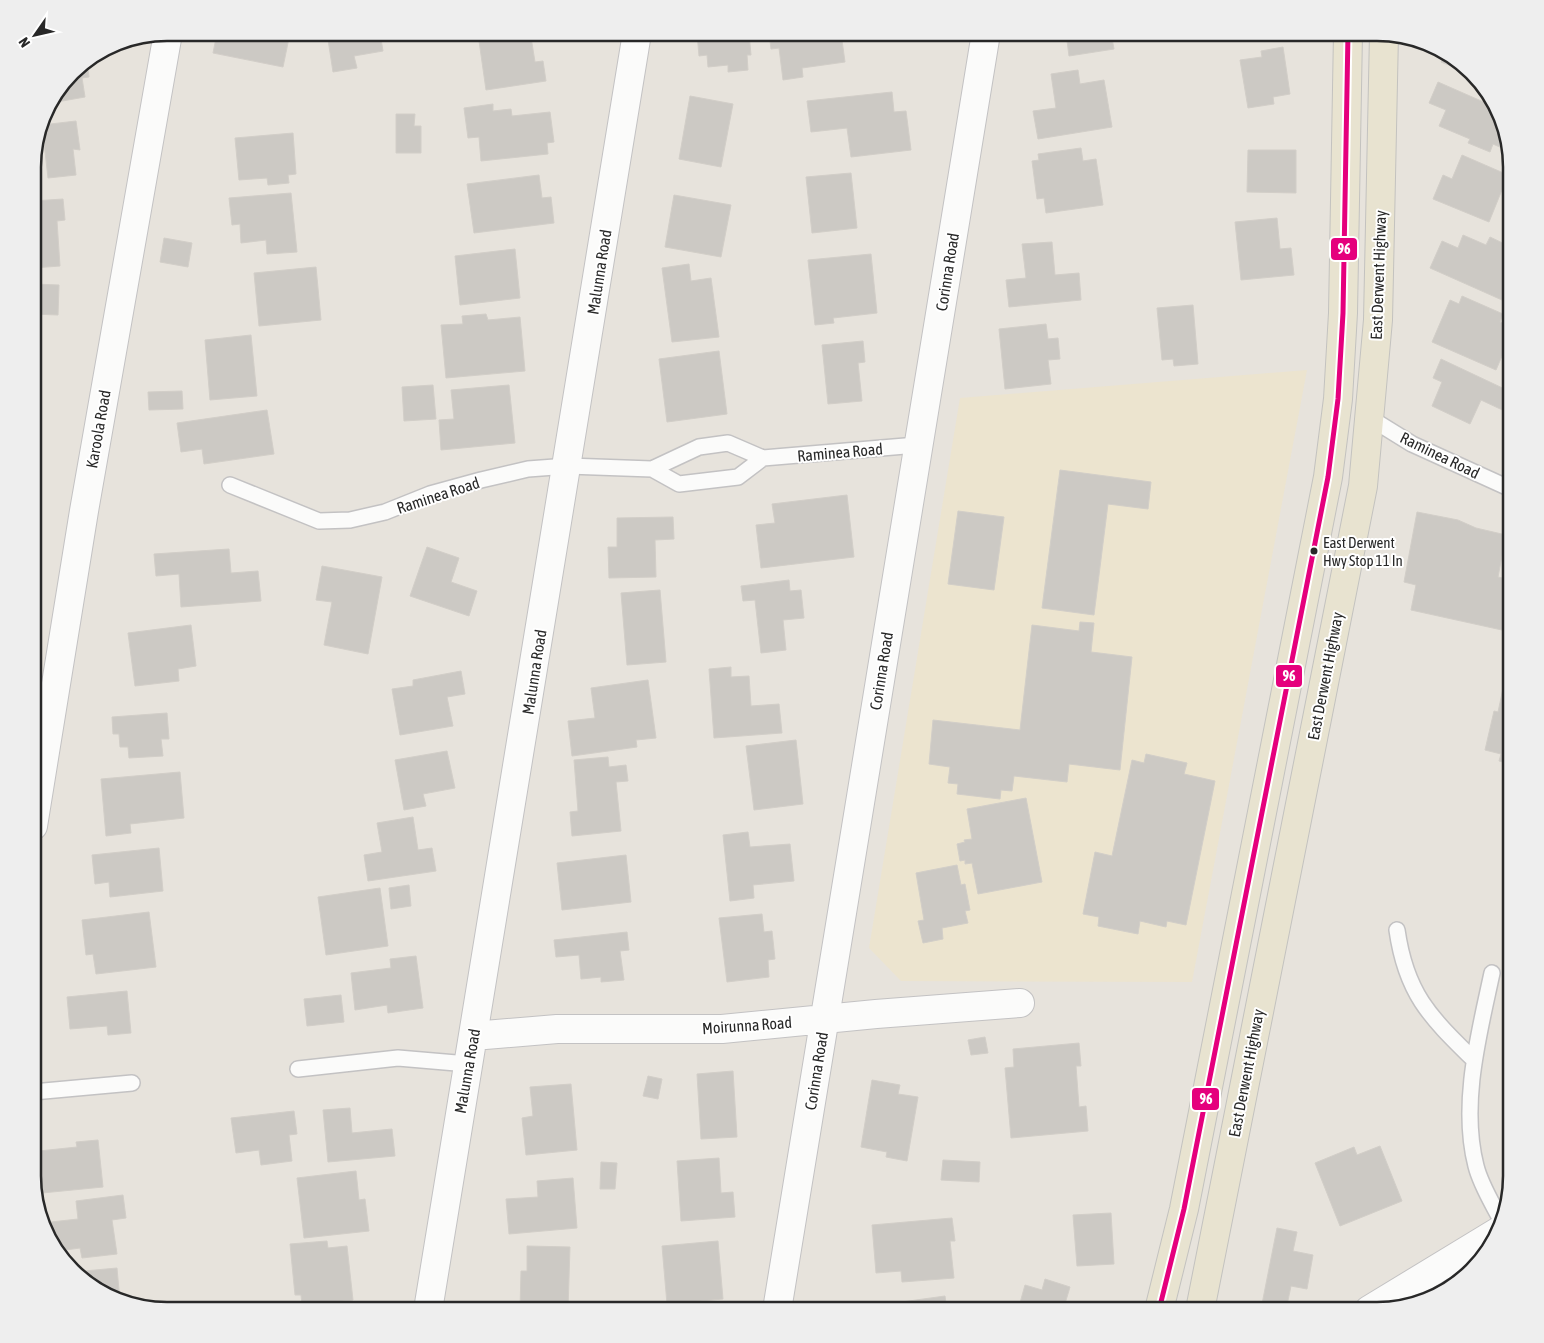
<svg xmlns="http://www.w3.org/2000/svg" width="1544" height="1343" font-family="'Asap Condensed',sans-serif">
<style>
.education{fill:#ece4cf}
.building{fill:#ccc9c4;stroke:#d2cec8}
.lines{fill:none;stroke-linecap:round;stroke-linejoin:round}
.service-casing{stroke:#c3c2c3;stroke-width:18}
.minor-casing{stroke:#c3c2c3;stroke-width:30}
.primary-casing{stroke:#c3c2bf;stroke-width:30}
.service{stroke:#fbfbfa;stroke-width:15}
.minor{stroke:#fbfbfa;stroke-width:28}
.primary{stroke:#e8e3d0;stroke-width:28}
.bus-1-casing{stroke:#fff;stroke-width:9}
.bus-1{stroke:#e5007d;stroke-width:5}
.bus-dot{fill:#282828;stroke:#fff;stroke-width:2}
.labels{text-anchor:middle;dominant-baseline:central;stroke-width:4;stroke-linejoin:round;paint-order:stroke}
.bus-label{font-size:15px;fill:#282828;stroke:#fff;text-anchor:start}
.street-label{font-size:16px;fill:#282828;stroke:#fff}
.rim{fill:none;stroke:#282828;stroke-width:2.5}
.line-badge{stroke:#fff;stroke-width:2}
.badge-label{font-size:14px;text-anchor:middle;font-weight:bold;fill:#fff}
</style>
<rect width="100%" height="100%" fill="#e7e3dc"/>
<path class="education" d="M1307 370 1192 982 901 981 869 948 960 398Z"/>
<path class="building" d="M217 33H290L283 67 213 53Z
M327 33H380L383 51 354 56 357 68 333 72Z
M489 33H512L513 39 531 37 535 62 543 61 546 81 486 90 478 34Z
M697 33H749L751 55H747L748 70 728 72V65L708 67 707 55 699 56Z
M769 33H841L845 62 802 68 803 77 783 80 779 48 771 49Z
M1066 33H1111L1114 49 1069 56Z
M1253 33H1278L1279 36 1254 39Z
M1283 47 1290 94 1273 97 1274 104 1248 108 1240 60 1262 57 1261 51Z
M1445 54 1472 72 1474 75 1441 62Z
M87 61 89 77 82 78 85 97 51 103 78 66Z
M1078 70 1080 84 1104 80 1112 127 1038 139 1033 111 1056 108 1051 74Z
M1438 82 1495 107 1501 115 1506 140 1502 148 1493 144 1490 152 1468 143 1470 139 1439 126 1446 110 1429 103Z
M892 92 894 112 906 111 911 150 851 157 847 128 811 132 807 101Z
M690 96 733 104 721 167 679 159Z
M493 104V111L511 109 512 116 550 112 554 142 547 143 548 154 481 161 479 137 468 138 464 108Z
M396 114H415L414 126H421V153H396Z
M76 121 80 150 73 149 76 175 48 178 42 125Z
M293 133 296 174 288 175 289 183 268 185 267 178 239 180 235 138Z
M1081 148 1083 161 1096 159 1103 205 1046 213 1044 198 1037 199 1032 161 1039 160 1038 154Z
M1248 150H1296V193L1247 192Z
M1462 155 1508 175 1489 222 1433 199 1443 175 1452 179Z
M851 173 857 228 812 233 806 177Z
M539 175 542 198 551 197 554 223 474 233 467 184Z
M291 193 297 252 267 254 266 240 241 243 240 224 232 225 229 198Z
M674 195 731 205 721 257 665 247Z
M63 199 65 220 57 221 60 266 33 268V201Z
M1277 218 1280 249 1291 248 1294 275 1241 280 1235 222Z
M1463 235 1486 245 1490 237 1511 247V253L1504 269 1511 272V278L1502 300 1430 268 1442 241 1458 248Z
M164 238 192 243 188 267 160 262Z
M1052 242 1055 275 1079 273 1081 300 1009 307 1006 280 1026 278 1022 244Z
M515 249 520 298 460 305 455 256Z
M871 254 877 313 833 318 834 323 815 325 808 260Z
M689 264 691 281 711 278 719 337 672 342 662 268Z
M316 267 321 320 259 326 254 273Z
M33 284 59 285 58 315 33 314Z
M1462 296 1503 314 1500 322 1511 327V335L1496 370 1432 342 1450 300 1459 304Z
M1193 305 1198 364 1174 366 1173 359 1162 360 1157 308Z
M486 314 488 320 520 317 525 371 446 378 441 325 463 324 462 316Z
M1046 324 1048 339 1058 338 1060 359 1048 360 1051 384 1005 389 999 329Z
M251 335 257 396 210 400 205 340Z
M863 341 865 362 858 363 862 401 828 404 822 345Z
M719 351 727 414 667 422 659 359Z
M1441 359 1511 392V414L1481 400 1470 424 1432 406 1442 382 1433 378Z
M33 365H35L33 412Z
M433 385 436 419 404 421 402 387Z
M509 385 515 443 441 450 439 420 454 419 451 390Z
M182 391 183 409 149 410 148 392Z
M267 410 274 454 204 464 202 449 181 452 177 423Z
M1060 470 1151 482 1148 509 1108 504 1094 615 1042 608Z
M847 495 854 557 761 568 756 525 775 523 772 504Z
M958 511 1004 517 994 590 948 584Z
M1417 512 1458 520 1476 528 1506 535 1498 577 1511 580V632L1411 610 1416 585 1404 582Z
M673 517 674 539 655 540 656 577 609 578 608 547H617V518Z
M427 547 459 558 451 582 477 591 469 616 410 596Z
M229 549 231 573 258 571 261 601 181 607 179 574 156 576 154 554Z
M322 566 382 577 368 654 324 645 332 602 316 600Z
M789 580 790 591 801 590 804 618 783 620 786 650 761 653 755 600 743 601 741 586Z
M660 590 666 662 627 665 621 593Z
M1080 622 1094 623 1091 652 1132 657 1120 770 1069 764 1067 782 1014 776 1012 791 1001 790 1000 799 957 794 958 784 948 783 950 767 929 764 933 720 1020 730 1032 625 1079 631Z
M191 625 196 666 178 669 179 681 135 686 128 633Z
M1511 651V764L1499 761 1501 754 1485 750 1494 711 1498 712Z
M731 667V677L749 676 751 706 779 704 782 733 714 738 709 669Z
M461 671 465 694 447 697 453 726 400 735 392 689 413 686V680Z
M648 680 656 738 636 740 637 747 572 756 568 721 595 718 591 688Z
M167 713 169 739H161L163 756 129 758 128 747H120L119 734H113L112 717Z
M796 740 803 804 754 810 746 746Z
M447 751 455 788 423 794 426 806 404 810 395 760Z
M1146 754 1187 763 1184 774 1215 781 1186 925 1167 921 1166 927 1140 921 1138 934 1098 926 1099 917 1083 914 1095 852 1112 856 1132 760 1144 763Z
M608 757 609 767 626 765 628 781 616 782 621 831 572 836 570 812 578 811 574 760Z
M180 772 184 818 130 824 131 833 106 836 101 779Z
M1026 798 1042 882 978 894 972 863 965 864V860L960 861 957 844 965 842 964 840 972 839 967 809Z
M413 817 418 850 432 848 436 871 368 881 364 855 382 852 377 823Z
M748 832 750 847 790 844 794 881 753 885 754 898 730 901 723 835Z
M159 848 163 891 110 897 109 882 95 884 92 855Z
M626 855 631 902 562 910 557 863Z
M957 865 961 885 965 884 970 910 965 911 968 923 942 928 943 939 923 943 918 921 924 920 916 873Z
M409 885 411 906 391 909 389 888Z
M380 888 388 946 326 955 318 897Z
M149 912 156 967 96 974 93 954 86 955 82 920Z
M762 914 764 932 772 931 775 959 768 960 769 977 727 982 719 918Z
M627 932 629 950 620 951 624 980 601 982V977L581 979 579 955 556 957 554 940Z
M416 956 423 1008 388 1013 387 1005 355 1010 351 973 391 968 390 959Z
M127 991 131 1033 108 1035 107 1026 70 1029 67 997Z
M341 995 344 1022 307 1026 304 999Z
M985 1037 988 1053 971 1055 968 1040Z
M1079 1043 1081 1066H1076L1079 1107 1086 1106 1088 1131 1011 1138 1005 1068 1014 1067 1013 1049Z
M733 1071 737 1137 701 1139 697 1074Z
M648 1076 662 1079 658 1099 643 1096Z
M872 1080 900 1085 898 1094 918 1097 907 1161 886 1157 887 1152 861 1147Z
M571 1084 577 1150 526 1155 522 1118 533 1116 530 1087Z
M350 1108 352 1133 392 1129 395 1156 328 1162 323 1110Z
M294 1111 297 1134 289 1135 292 1161 261 1165 259 1150 236 1153 231 1118Z
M98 1140 103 1187 42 1193 39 1151 77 1147 76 1142Z
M1380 1146 1402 1201 1340 1226 1315 1163 1354 1147 1357 1155Z
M719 1158 721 1193 733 1192 735 1217 681 1221 677 1161Z
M943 1160 980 1162 979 1182 941 1180Z
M601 1162 617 1163 615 1189H600Z
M356 1171 359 1200 365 1199 369 1231 304 1238 297 1178Z
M573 1178 577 1228 509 1234 506 1199 538 1197 537 1181Z
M123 1195 126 1218 112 1220 117 1254 82 1258 80 1248 58 1251 43 1228 42 1223 78 1219 76 1201Z
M1111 1213 1114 1264 1077 1266 1073 1215Z
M952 1218 955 1241H950L954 1278 902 1282 901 1271 876 1273 872 1225Z
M1277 1228 1297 1232 1293 1251 1313 1255 1307 1289 1291 1286 1286 1310H1267L1261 1309Z
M327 1241 328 1248 347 1246 353 1300 302 1305 301 1295H295L290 1244Z
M718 1241 723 1299 667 1304 662 1246Z
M527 1246 570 1247 568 1310H520L521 1271H527Z
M117 1268 120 1301 115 1300 73 1272Z
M1045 1279 1070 1287 1064 1307 1076 1310H1018L1025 1285 1042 1290Z
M945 1296 947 1310H881L880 1305Z"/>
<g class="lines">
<g class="service-casing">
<path id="service" d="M1370 418 1412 444 1511 489
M652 469 699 447 728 443 763 458
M230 485 319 521 350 520 385 512 430 494 481 480 528 469 568 466 652 469 679 484 738 477 763 458 917 445
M1397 930C1406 993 1429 1016 1473 1059
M1492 973C1479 1034 1460 1104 1476 1166 1481 1186 1493 1204 1502 1222
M298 1069 398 1058 468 1064
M33 1092 132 1083"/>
</g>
<g class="minor-casing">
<path id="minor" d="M33 826 84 511 168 33
M473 1036 557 1029H722L876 1014 1020 1003
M428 1310 637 33
M777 1310 986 33
M1369 1310 1499 1231"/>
</g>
<g class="primary-casing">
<path id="primary" d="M1159 1310 1184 1209 1328 477 1338 399 1343 313 1348 33
M1200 1310 1363 486 1378 320 1384 34"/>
</g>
<use href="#service" class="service"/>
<use href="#minor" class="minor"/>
<use href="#primary" class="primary"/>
<g class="bus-1-casing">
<path id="bus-1" d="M1159 1310 1184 1209 1328 477 1338 399 1343 313 1348 33"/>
</g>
<use href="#bus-1" class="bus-1"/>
</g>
<circle class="bus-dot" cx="1314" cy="551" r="4.5"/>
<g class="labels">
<g class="bus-label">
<text x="1323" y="542">East Derwent<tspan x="1323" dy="18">Hwy Stop 11 In</tspan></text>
</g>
<g class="street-label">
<text transform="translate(599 272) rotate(-81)">Malunna Road</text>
<text transform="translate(947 272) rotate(-81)">Corinna Road</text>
<text transform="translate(1378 275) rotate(-88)">East Derwent Highway</text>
<text transform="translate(98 429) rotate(-80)">Karoola Road</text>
<text transform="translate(840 452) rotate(-5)">Raminea Road</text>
<text transform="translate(1440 455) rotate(26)">Raminea Road</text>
<text transform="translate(438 495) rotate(-18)">Raminea Road</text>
<text transform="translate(881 671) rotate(-81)">Corinna Road</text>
<text transform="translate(534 672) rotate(-81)">Malunna Road</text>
<text transform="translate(1325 676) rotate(-79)">East Derwent Highway</text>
<text transform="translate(747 1025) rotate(-4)">Moirunna Road</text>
<text transform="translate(467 1071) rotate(-80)">Malunna Road</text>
<text transform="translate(816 1071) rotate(-81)">Corinna Road</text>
<text transform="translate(1246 1073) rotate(-79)">East Derwent Highway</text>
</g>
</g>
<path d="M0 0H1544V1343H0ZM167 41H1377A126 126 0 0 1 1503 167V1176A126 126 0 0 1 1377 1302H167A126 126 0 0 1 41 1176V167A126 126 0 0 1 167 41Z" fill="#eee" fill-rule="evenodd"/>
<path class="rim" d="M167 41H1377A126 126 0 0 1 1503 167V1176A126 126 0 0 1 1377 1302H167A126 126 0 0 1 41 1176V167A126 126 0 0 1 167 41Z"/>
<g class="line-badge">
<rect x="1330" y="237" width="28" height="24" rx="5" fill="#e5007d"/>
<rect x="1275" y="664" width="28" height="24" rx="5" fill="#e5007d"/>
<rect x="1191" y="1087" width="29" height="24" rx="5" fill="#e5007d"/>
</g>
<g class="badge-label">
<text x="1344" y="254">96</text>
<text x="1289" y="681">96</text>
<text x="1206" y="1104">96</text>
</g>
<g transform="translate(35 35) rotate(236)" stroke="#ffffff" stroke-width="4" paint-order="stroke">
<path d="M0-4L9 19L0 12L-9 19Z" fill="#282828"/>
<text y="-8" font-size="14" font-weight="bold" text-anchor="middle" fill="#282828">N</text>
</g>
</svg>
